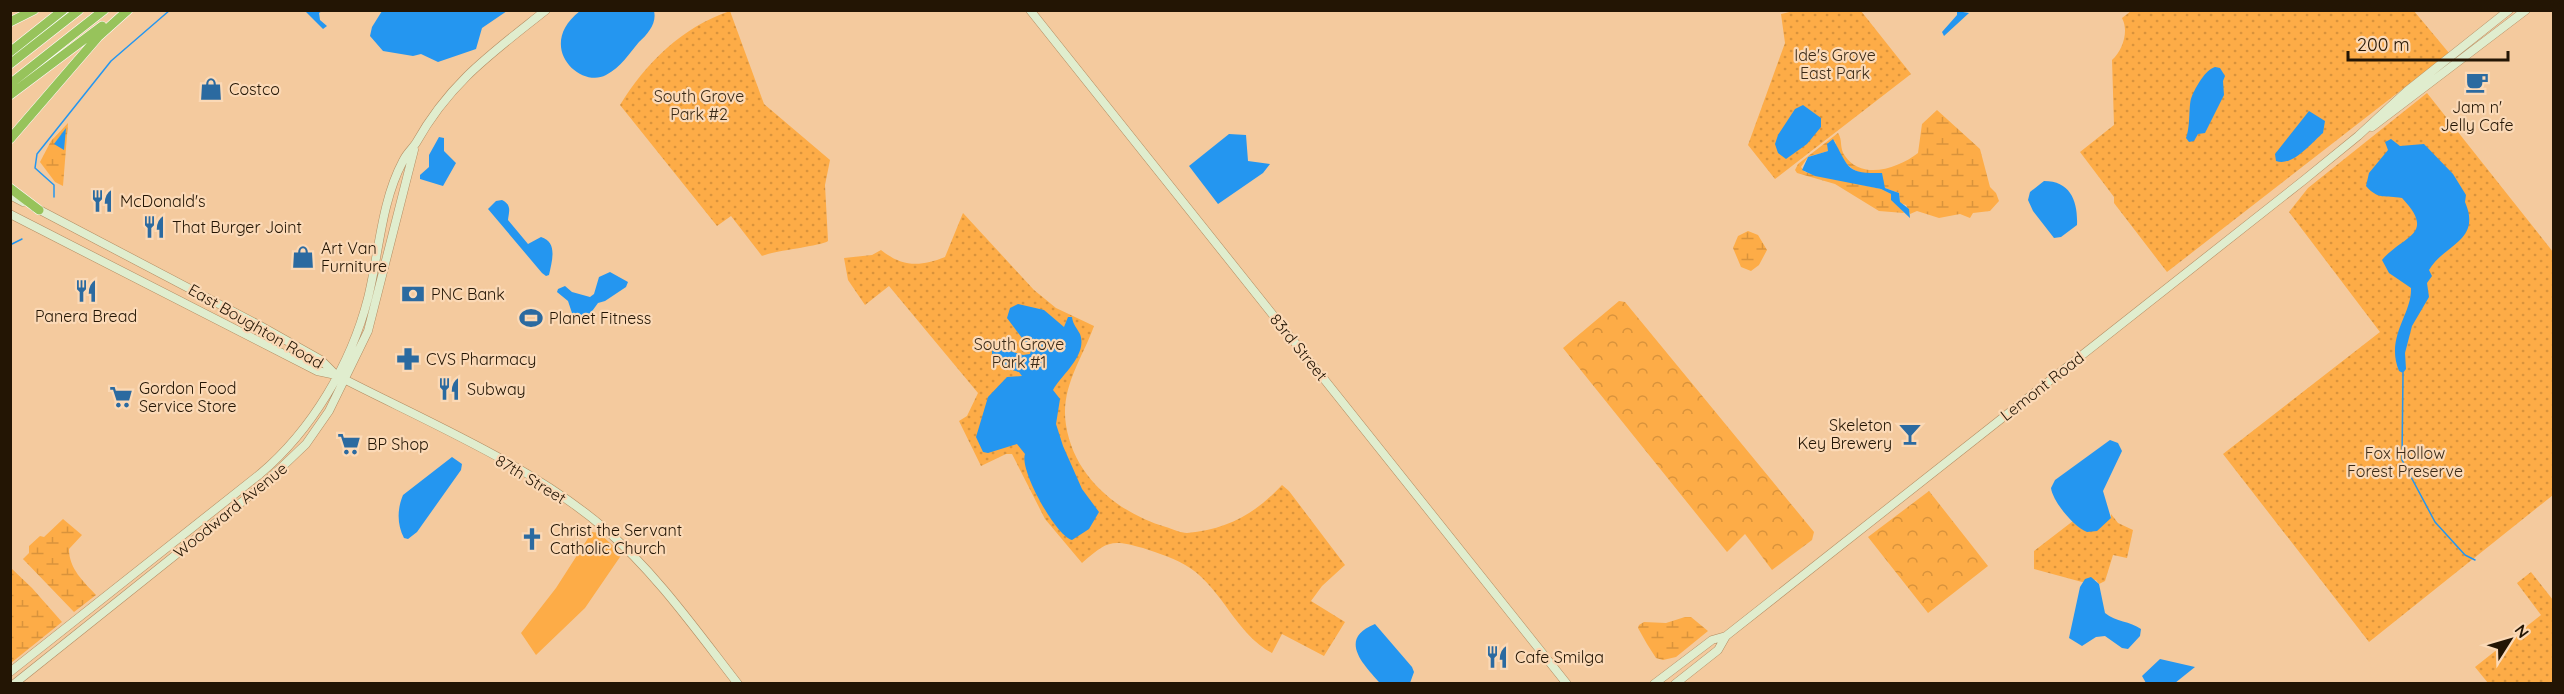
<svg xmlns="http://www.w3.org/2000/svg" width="2564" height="694" font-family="Quicksand,sans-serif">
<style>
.green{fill:#fdac47}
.forest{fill:url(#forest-crowns)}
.wetland{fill:url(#wetland-marsh)}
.park{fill:url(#park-dots)}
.water{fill:#2496f0}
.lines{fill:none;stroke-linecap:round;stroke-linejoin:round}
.stream{stroke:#2496f0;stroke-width:1.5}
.secondary-casing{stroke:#b28b61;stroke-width:9}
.highway-casing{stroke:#fff;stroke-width:10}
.secondary{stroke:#e0edce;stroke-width:8}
.highway{stroke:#97c35b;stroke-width:9}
.labels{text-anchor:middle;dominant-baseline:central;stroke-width:4.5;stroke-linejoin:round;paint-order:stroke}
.park-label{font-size:16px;fill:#3a2a17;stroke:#fbd9b6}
.poi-label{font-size:16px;fill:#231504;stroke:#fbd9b6;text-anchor:start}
.street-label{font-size:16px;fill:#231504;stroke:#fbd9b6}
</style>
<defs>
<pattern id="forest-crowns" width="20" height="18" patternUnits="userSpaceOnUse" patternTransform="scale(1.5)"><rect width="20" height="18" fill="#fdac47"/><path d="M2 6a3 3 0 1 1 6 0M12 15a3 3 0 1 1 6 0" fill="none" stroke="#d9933c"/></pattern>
<pattern id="wetland-marsh" width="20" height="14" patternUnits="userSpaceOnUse" patternTransform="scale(1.5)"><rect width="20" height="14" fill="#fdac47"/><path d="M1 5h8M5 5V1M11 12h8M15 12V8" fill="none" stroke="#d9933c"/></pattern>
<pattern id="park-dots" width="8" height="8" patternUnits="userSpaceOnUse" patternTransform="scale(1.5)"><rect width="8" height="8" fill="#fdac47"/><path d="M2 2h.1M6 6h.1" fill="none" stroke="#d9933c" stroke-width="1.8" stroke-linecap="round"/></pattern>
</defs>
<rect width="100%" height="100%" fill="#f4ca9e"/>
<path class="green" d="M592 532 599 533 622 554 585 608 536 655 521 633 556 588Z"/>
<path class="forest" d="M1619 301 1625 302 1814 532 1812 540 1772 570 1745 534 1727 552 1563 348Z
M1929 491 1988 566 1928 613 1868 537Z"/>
<path class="wetland" d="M1937 110 1980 149 1990 187 1996 193 1999 201 1990 211 1973 213 1970 218 1960 214 1939 218 1917 211 1910 214 1906 205 1900 203 1899 193 1885 188 1879 173C1856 179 1840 162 1835 141L1829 146 1828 151 1808 157 1801 167 1805 172 1881 189 1891 194 1893 202 1898 203 1904 213 1879 211 1835 184 1797 173 1795 170 1798 164 1838 133C1843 140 1839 148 1845 156 1862 181 1899 168 1918 153L1922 124Z
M68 123 63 186 55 182 40 162 51 141Z
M1748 231 1758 235 1767 250 1759 265 1751 271 1741 267 1733 248 1738 236Z
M63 519 82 535 69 549C69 569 84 582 96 595L74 612 23 559 29 553V546L40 536 44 537Z
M11 568 32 588 62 622 11 663Z
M1685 617H1691L1708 631 1676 657 1663 660 1656 658 1647 644 1638 628 1639 625 1644 622 1666 623Z"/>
<path class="park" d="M730 11 764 104 830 160 825 185 828 241C822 246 777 250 762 256L731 216 717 226 620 105C646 63 682 27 730 11Z
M1794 11H1861L1911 74 1775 179 1748 145 1785 43 1781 14Z
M2131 11H2414L2449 53 2167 272 2114 203V197L2080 152 2114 125 2112 60C2123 50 2129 31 2122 18Z
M2427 93 2553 252V495L2369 642 2223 454 2380 332 2289 212 2308 188Z
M963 213 1034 290 1056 308 1094 326C1082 359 1060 388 1066 425 1074 477 1118 513 1166 527 1172 529 1181 533 1187 533 1228 529 1255 514 1282 485L1289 491 1345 565 1322 586 1311 601 1345 622 1324 656 1282 634 1272 653C1236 634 1223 590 1190 568 1177 559 1158 553 1143 548 1111 539 1107 541 1082 563L1045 519 1012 454H1006L981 466 959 421 967 416 978 393 889 286 865 305 848 280 844 258 872 255 881 250C902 267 920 267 945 257Z
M2111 514 2118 523 2133 530 2127 558 2113 555 2105 581 2099 584 2096 580 2082 582 2034 569V551L2073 521 2075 524 2111 518Z
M2531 572 2553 600V683H2488L2475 667 2541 615 2517 583Z"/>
<path class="water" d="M305 11H322L319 13 320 20 327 26 323 29Z
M382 11V10L507 11 482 28 476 49 438 62 421 54 413 56 383 51 370 36 372 27Z
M580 11H654C657 23 648 34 639 42 629 54 621 67 606 75 580 89 535 46 580 11Z
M1957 11 1969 13 1944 36 1942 32 1957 15Z
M2215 67 2220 68 2225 76 2223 81 2224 95 2205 133 2198 134 2194 141 2189 142 2186 138C2191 125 2188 104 2192 96 2196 87 2205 70 2215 67Z
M1803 105 1821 118V127L1807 144 1786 159 1778 153 1775 144 1778 135 1795 109Z
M2309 111 2325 121 2323 133C2311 143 2293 167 2276 161L2275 154Z
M66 128 64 150 54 144Z
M1229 134 1246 135 1248 161 1270 164 1263 173 1218 204 1189 166Z
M439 137 444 138V151L456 163 443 186 420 179V175L429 167V155Z
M1833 139C1849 167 1845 174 1882 173L1885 188 1899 193 1900 202 1909 209 1910 218 1891 200V194L1881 189 1815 176 1802 170 1808 157 1828 151 1827 144Z
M2391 139 2400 146 2424 144 2453 174 2466 195 2465 202C2482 241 2444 244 2429 270L2432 276 2427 283 2429 297 2412 326 2405 353 2406 369 2403 373 2399 371C2385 336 2412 315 2411 288L2389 273 2382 260C2403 235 2437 235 2402 198 2385 195 2378 200 2366 186L2369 173 2388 150 2385 142Z
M2044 181C2071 181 2078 202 2077 225L2061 237 2054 238 2033 211 2028 200 2030 192Z
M502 200C512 205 509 211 508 220L528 244 541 237C558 242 552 261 549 275L546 276 542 273 488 209 496 201Z
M610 272 628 282 626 287 605 301 598 303 590 314 578 320 573 316 568 301 557 292 558 289 565 286 572 292 590 297 594 294 599 277Z
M1018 304 1044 310 1064 327 1068 317H1072C1073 325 1077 328 1080 334 1088 355 1061 375 1053 390L1060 399 1056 424 1063 446 1082 489 1099 512 1089 529 1072 540C1056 536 1019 470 1025 454L1017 444 988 453 983 452 976 437 988 397 1007 377 1022 376 1019 372C1008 369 991 364 992 351L997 347 1023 355 1030 354 1031 350 1007 318 1010 308Z
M2110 440 2118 443 2122 451 2103 491 2111 518 2097 531 2087 532C2074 527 2053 502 2051 488L2055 480Z
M452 457 462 464 461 470 417 532 408 539 404 538C397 525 397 509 403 495Z
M2091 577 2099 584 2105 613C2116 622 2130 621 2141 629L2140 636 2128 649 2122 648 2105 636 2096 637 2082 646 2069 638 2080 587 2085 579Z
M1375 624 1412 667 1414 672 1410 683H1380C1364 665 1337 639 1375 624Z
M2160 659 2195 667 2175 683H2146L2142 676Z"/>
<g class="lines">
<path class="stream" d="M273 10H274
M54 197V185L35 168 37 154 111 61 170 10
M10 245 22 239
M2403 373 2402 460 2435 522 2465 555 2475 560"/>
<g class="secondary-casing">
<path id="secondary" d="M1030 10 1567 684
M2372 127 2526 10
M10 195 23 202
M34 207 257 324 321 360 335 374
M10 214 317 371 336 375C423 420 531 465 604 528 656 573 696 630 738 684
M10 672 260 474C312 430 351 364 368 298 379 254 381 202 403 161 406 154 412 149 416 143 450 82 492 53 546 10
M14 684 263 485 306 444 329 411 368 331 414 150
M1654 684 1712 640 1726 636 2304 180 2358 136 2407 91 2509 10
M1675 684 1718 650 1726 636"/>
</g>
<g class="highway-casing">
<path id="highway" d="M10 22 34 10
M10 52 63 10
M10 64 79 10
M10 84 104 10
M10 95 102 26
M10 139 98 37 128 10
M10 188 39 210"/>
</g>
<use href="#secondary" class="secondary"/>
<use href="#highway" class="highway"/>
</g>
<defs>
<g id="cafe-bare" transform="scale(1.8)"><path d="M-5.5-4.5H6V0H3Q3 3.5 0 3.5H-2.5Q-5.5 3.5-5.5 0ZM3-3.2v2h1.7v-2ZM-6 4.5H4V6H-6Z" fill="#2b6aa0" stroke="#fbd9b6" stroke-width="2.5" paint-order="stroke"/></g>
<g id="shop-bare" transform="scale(1.8)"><path d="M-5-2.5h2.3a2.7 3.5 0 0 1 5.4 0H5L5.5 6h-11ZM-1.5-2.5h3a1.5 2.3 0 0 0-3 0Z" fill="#2b6aa0" stroke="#fbd9b6" stroke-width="2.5" paint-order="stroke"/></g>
<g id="restaurant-bare" transform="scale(1.8)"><path d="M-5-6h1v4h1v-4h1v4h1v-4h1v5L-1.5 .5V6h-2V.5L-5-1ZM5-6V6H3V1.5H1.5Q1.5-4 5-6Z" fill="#2b6aa0" stroke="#fbd9b6" stroke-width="2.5" paint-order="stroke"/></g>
<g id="bank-bare" transform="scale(1.8)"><path d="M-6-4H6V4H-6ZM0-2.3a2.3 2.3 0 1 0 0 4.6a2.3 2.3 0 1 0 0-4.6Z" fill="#2b6aa0" stroke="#fbd9b6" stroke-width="2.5" paint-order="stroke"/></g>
<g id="stadium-bare" transform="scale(1.8)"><path d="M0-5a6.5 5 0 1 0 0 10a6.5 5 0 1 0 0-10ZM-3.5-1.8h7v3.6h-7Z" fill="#2b6aa0" stroke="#fbd9b6" stroke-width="2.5" paint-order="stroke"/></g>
<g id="pharmacy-bare" transform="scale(1.8)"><path d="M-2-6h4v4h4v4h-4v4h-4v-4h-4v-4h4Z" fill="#2b6aa0" stroke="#fbd9b6" stroke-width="2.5" paint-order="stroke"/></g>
<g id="supermarket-bare" transform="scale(1.8)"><path d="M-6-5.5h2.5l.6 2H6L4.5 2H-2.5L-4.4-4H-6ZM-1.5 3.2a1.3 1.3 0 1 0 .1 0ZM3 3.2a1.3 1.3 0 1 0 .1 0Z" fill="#2b6aa0" stroke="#fbd9b6" stroke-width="2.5" paint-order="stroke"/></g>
<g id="bar-bare" transform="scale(1.8)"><path d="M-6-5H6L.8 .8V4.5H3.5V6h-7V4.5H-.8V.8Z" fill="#2b6aa0" stroke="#fbd9b6" stroke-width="2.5" paint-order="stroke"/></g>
<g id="church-bare" transform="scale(1.8)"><path d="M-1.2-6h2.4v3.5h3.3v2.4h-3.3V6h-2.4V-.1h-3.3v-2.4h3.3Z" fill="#2b6aa0" stroke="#fbd9b6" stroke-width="2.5" paint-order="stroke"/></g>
</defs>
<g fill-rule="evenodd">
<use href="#cafe-bare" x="2477" y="82"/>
<use href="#shop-bare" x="211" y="89"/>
<use href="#restaurant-bare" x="102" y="201"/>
<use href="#restaurant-bare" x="154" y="227"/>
<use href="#shop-bare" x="303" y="257"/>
<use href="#restaurant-bare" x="86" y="291"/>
<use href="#bank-bare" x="413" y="294"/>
<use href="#stadium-bare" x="531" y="318"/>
<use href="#pharmacy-bare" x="408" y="359"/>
<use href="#restaurant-bare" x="449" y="389"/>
<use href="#supermarket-bare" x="121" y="397"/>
<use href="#bar-bare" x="1910" y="434"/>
<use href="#supermarket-bare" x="349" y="444"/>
<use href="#church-bare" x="532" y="539"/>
<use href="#restaurant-bare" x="1497" y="657"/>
</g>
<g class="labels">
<g class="park-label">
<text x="1835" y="55">Ide's Grove<tspan x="1835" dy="18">East Park</tspan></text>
<text x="699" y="96">South Grove<tspan x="699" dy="18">Park #2</tspan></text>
<text x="1019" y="344">South Grove<tspan x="1019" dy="18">Park #1</tspan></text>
<text x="2405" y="453">Fox Hollow<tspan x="2405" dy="18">Forest Preserve</tspan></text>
</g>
<g class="poi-label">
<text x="229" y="89">Costco</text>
<text x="2477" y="107" text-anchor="middle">Jam n'<tspan x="2477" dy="18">Jelly Cafe</tspan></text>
<text x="120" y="201">McDonald's</text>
<text x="172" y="227">That Burger Joint</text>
<text x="321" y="248">Art Van<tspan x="321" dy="18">Furniture</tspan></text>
<text x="431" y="294">PNC Bank</text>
<text x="86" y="316" text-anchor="middle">Panera Bread</text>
<text x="549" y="318">Planet Fitness</text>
<text x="426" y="359">CVS Pharmacy</text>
<text x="139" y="388">Gordon Food<tspan x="139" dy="18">Service Store</tspan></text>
<text x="467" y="389">Subway</text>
<text x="1892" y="425" text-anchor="end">Skeleton<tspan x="1892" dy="18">Key Brewery</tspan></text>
<text x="367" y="444">BP Shop</text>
<text x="550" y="530">Christ the Servant<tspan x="550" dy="18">Catholic Church</tspan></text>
<text x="1515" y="657">Cafe Smilga</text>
</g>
<g class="street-label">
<text transform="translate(256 326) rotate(30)">East Boughton Road</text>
<text transform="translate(1299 347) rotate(51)">83rd Street</text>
<text transform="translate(2042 386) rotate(-38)">Lemont Road</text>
<text transform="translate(531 479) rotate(31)">87th Street</text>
<text transform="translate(230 510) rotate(-39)">Woodward Avenue</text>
</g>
</g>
<rect width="2564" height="694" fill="none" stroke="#231504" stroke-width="24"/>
<g transform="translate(2510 640) rotate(53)" stroke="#fbd9b6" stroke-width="4.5" paint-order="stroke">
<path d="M0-4.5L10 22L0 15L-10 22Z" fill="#231504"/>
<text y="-9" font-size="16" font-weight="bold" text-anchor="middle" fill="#231504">N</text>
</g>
<path d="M2348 51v9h160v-9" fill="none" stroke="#231504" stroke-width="3"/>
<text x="2357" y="51" font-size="18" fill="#231504" stroke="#fbd9b6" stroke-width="4.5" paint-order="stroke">200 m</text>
</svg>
